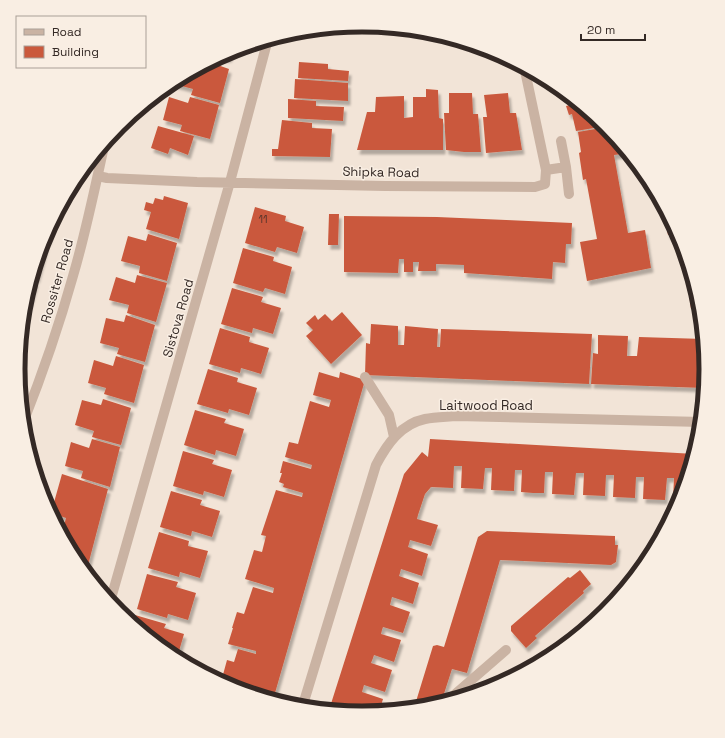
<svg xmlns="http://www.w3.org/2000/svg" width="725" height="738" font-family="'Space Grotesk',sans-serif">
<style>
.building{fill:#ca593c;filter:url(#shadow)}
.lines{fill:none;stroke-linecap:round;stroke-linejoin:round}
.lane{stroke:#cab3a3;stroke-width:10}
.street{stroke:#cab3a3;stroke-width:10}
.labels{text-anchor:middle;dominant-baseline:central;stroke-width:3;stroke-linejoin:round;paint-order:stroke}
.number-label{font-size:11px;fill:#5a352b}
.street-label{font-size:13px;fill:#342925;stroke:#f9eee3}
.rim{fill:none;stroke:#342925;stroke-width:5}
</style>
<defs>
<filter id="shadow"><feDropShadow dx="2.5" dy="4.5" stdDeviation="1" flood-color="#0004"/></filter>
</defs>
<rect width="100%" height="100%" fill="#f2e4d7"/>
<path class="building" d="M232 50 229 58H216L231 51Z
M209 62 229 69 220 103 191 95 193 89 174 84 175 81Z
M299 62 328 64V69L349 71 348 81 298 78Z
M295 79 348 83V101L294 98Z
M426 89 438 90 439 118 443 119V150H357L367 112H375L376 97 404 96V118L413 117V97H426Z
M449 93H472L473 114H478L481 152H464L446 150 444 113H449Z
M508 93 510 113H516L522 150 486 153 483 117H487L484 95Z
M568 94 606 126 576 131 572 114 569 115 566 106 570 105Z
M169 97 188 103 190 97 219 105 210 139 180 131 182 125 163 120Z
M288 99 316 101V106L344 107 343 121 288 118Z
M282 120 312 123V128L332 129 330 157 272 156V149H278Z
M158 126 194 136 188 155 170 148 168 154 151 148Z
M607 127 609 132H611L620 142 622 154 614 155 628 233 645 230 651 268 587 281 580 242 597 239 586 179 583 180 579 153 581 152 578 132Z
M164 196 188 203 179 239 146 229 151 212 144 210 146 202 153 204 155 198 163 200Z
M255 207 286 216 285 221 304 227 297 253 277 247 275 252 245 243Z
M329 214H339L338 245H328Z
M344 216 437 217 572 223 571 244H566L565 263 553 262 552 279 464 273V265L436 264V271H418L419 262H413V272H404V259H399L398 273 344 272Z
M54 219 48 241 44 239V237Z
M671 219 681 237 682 242 675 244 673 234 668 235 665 220Z
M148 234 177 243 167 281 139 273 140 266 121 261 128 236 146 241Z
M42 244 46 245 37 279 32 278Z
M243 248 274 257 273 261 292 267 285 294 265 288 263 292 233 283Z
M137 275 167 283 156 322 127 313 129 305 109 300 116 277 135 283Z
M31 280 36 281 25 320 23 319 25 302Z
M692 282H694L701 308 691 309 689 294 694 293Z
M232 288 263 297 261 302 281 308 273 334 253 328 252 333 221 324Z
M342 312 362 335 331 364 306 336 313 330 306 323 315 315 318 320 325 314 332 321Z
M126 315 155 325 145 362 117 354 119 348 100 343 106 318 124 322Z
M371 324 398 326V345H404L405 326 438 329 437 347H440L441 329 592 334 589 384 365 375 366 343 370 344Z
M220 328 250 337 249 342 269 348 261 374 241 368 240 373 209 364Z
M598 335 628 336 627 356H637L639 337 704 339 707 369 705 388 591 384 593 353 598 354Z
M116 356 144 365 134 403 104 394 106 388 88 383 94 360 113 366Z
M208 369 238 378 237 382 257 388 249 415 229 409 228 413 197 404Z
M319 372 339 378 340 372 365 380 273 700 230 687 221 682 227 660 234 662 238 649 256 654V651L228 644 233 628H232L237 612 244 614 253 587 273 593 274 588 245 579 254 550 262 552 266 536 261 535 276 490 302 497 303 493 283 487 284 484 279 482 282 473H280L283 461 311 469 312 465 285 457 289 442 298 444 310 401 329 407 331 400 313 395Z
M103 399 131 408 121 445 92 437 94 431 75 425 82 400 101 405Z
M195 410 226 419 224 423 244 429 236 456 216 450 215 455 184 445Z
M92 439 120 447 110 487 81 478 83 471 65 466 71 442 89 448Z
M430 439 695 454 681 501 673 500 674 478H667L665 500 643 499 644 477H636L635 498 613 497 614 475H606L605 496 583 495 584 473H576L574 495 552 494 553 472H545L544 493H533L521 492 522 470H515L514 491 491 490 492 468H485L483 489 461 488 462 466H454L453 488 431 487 425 494 418 515 417 519 438 525 431 546 410 540 409 544 408 547 428 554 422 576 401 569 400 573 399 576 419 583 413 604 392 597 390 605 410 612 403 633 383 627 382 630 381 634 401 640 394 662 374 655 373 658 371 663 392 670 385 692 364 685 362 692 383 699 379 712 362 713 329 710 404 474 422 452 428 457Z
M183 451 214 460 212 464 232 470 224 497 204 491 203 495 173 486Z
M62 474 108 489 86 573 76 560 66 543 67 540 65 539 62 533 66 518 51 513Z
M171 491 202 500 200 505 220 511 212 537 192 531 191 536 160 527Z
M487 531 615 536V545H618L616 562 611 565 500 560 467 673 452 669 441 703 429 707 414 708 433 646 437 645 444 647 478 537Z
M159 532 189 541 188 546 208 551 200 578 180 572 179 577 148 568Z
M580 570 591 584 583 591 584 593 535 636 537 638 526 648 511 631V626L568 577 570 578Z
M147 574 178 582 176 587 196 593 188 620 168 614 167 618 137 609Z
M135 615 166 624 164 628 184 634 177 658 171 655 132 624Z"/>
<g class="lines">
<path class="lane" d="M453 700V696L506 650"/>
<path class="street" d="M561 141 566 167 569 194
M546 170 566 167
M98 176 107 178 197 182 385 186 535 187 545 184 546 170 524 66
M365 377 389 415 394 437
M23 423C42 375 59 326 73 276 86 232 95 187 105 142
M110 602 230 182 268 39
M302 708 376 465C387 444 401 424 425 419 435 417 446 417 457 416L702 422"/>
</g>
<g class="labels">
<g class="number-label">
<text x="263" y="219">11</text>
</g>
<g class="street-label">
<text transform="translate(381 172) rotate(1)">Shipka Road</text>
<text transform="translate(57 281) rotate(-74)">Rossiter Road</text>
<text transform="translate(178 318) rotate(-74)">Sistova Road</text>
<text x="486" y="405">Laitwood Road</text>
</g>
</g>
<path d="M0 0H725V738H0ZM25 369a337 337 0 1 1 674 0a337 337 0 1 1-674 0Z" fill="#f9eee3" fill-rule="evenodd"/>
<path class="rim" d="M25 369a337 337 0 1 1 674 0a337 337 0 1 1-674 0Z"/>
<rect x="16" y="16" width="130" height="52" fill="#f9eee3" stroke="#aa9f97"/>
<rect x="24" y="29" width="20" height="6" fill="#cab3a3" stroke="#aa9f97"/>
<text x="52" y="36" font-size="12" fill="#342925">Road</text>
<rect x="24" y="46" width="20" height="12" fill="#ca593c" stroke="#aa9f97"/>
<text x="52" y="56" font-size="12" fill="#342925">Building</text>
<path d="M581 34v6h64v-6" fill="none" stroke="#342925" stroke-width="2"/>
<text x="587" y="34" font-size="12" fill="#342925" stroke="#f9eee3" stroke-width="3" paint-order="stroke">20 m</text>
</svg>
